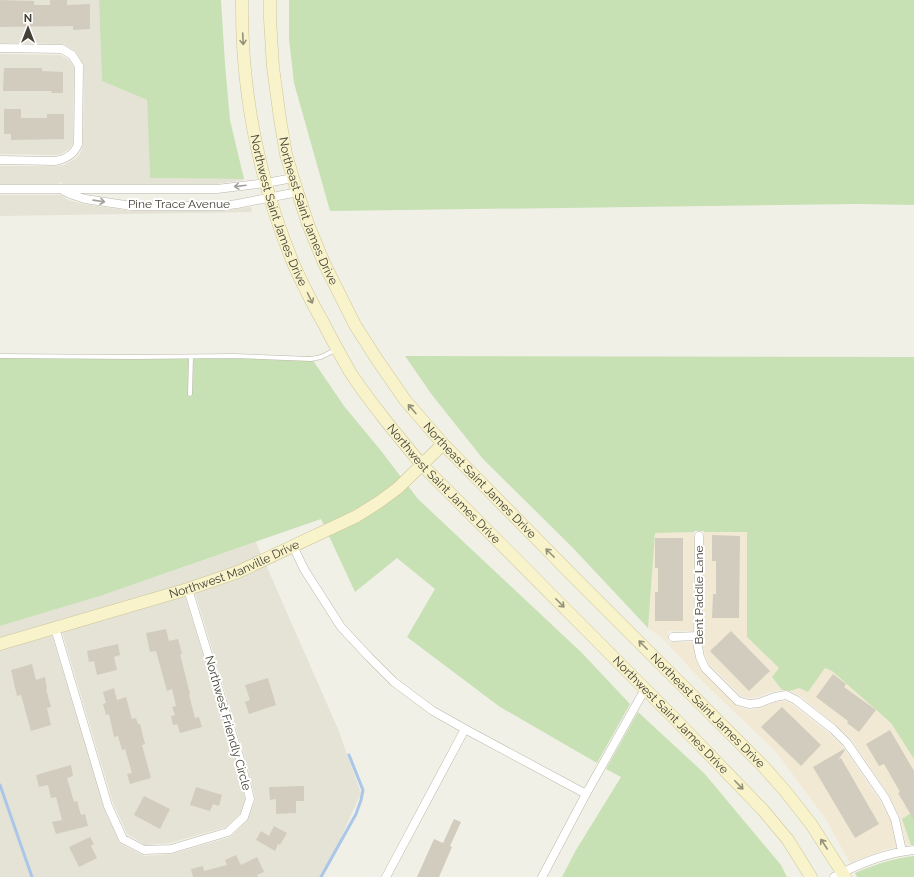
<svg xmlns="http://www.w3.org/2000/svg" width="914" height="877" font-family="Raleway,sans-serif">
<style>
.residential{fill:#e5e2d6}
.commercial{fill:#f1e9d4}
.green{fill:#c7e1b4}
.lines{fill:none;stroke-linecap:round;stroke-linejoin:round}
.stream{stroke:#aac6e8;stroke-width:3}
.building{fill:#d2ccbe}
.lane-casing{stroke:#bcb8ab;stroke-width:5}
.street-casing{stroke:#bcb8ab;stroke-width:9}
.secondary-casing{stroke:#ccc59b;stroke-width:13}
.lane{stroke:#fff;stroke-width:4}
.street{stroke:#fff;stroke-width:8}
.secondary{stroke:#f8f3ca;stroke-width:12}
.oneway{stroke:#959179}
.oneway2{stroke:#a2a09b}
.labels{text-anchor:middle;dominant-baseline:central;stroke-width:4;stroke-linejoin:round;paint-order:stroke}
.street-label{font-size:12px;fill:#444037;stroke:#fff}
</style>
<rect width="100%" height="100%" fill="#f1f0e7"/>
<path class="residential" d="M0 0H99L102 81 147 100 150 178 244 179V180L216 184H63L60 182 59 184H0V166H55L64 165 75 159 80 154 83 144 84 66 83 63 76 52 64 44 0 43Z
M0 54 60 55 69 60 74 68 73 143 69 149 61 154 55 155 0 154Z
M0 195H61L68 200 84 204 131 211H222L251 207 252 212 0 216Z
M256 542 261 555 236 567 187 583 0 638V626L100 596Z
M266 565 338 729 361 793 330 862 322 877H0V650L52 635 104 807 119 841 121 844 144 856 172 854 230 837 247 821 255 801V798L247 764 195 593Z
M185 596 238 768 245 799 240 814 226 827 170 843 145 845 127 834 113 803 62 632Z"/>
<path class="commercial" d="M655 532H694L693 631H668V642H693L695 658 702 672 737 706 749 710 760 708 776 702 785 701 793 705 830 734 843 747 880 801 891 821 896 847 884 850 850 863 825 818 776 752 703 682 662 638 648 628Z
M704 532H747V637L779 668 772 677 782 690 773 691 758 697 749 698 741 696 709 664 705 655 703 646Z
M825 668 832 671 891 723 914 759V811L902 819 911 845H906L900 817 889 795 851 739 836 725 799 695 790 691 799 688 808 692Z"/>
<path class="green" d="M99 0H221L225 64 230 120 244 179 150 178 147 100 102 81Z
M289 0H914V205L856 204 330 211 294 83 289 39Z
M0 356H310L344 406 382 452 401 477C379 498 352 512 324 525L321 519 100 596 0 626Z
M405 356 914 357V759L891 723 832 671 825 668 808 692 799 688 790 691 782 690 772 677 779 668 747 637V532H704V531H694V532L655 533 648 628 572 547 483 459 432 395Z
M408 486 418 499 582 653 630 704 597 763 500 707 407 637 435 589 397 558 355 592 329 536Z
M638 712 704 773 781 865 787 877H562L576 850 621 777 606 769Z
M914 811V845H911L902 819Z
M914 856V877H857L855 873C874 865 893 858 914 856Z"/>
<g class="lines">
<path class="stream" d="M0 785 32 877
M321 877 356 814 361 800 363 790 349 755"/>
</g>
<path class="building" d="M0 0 34 1V5H50V0H67V5L90 4V29L73 30V26L0 27Z
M4 68H42V71L63 72V93H51L52 91H3Z
M4 109H21V118H47V114H64V139L11 140V134H4Z
M712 535 740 536 739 618H712L713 594H716V561H712Z
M655 538H683V621H655V592H658V568H655Z
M166 629 169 641 178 639 182 654H180L190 694 189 695 195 718 199 717 202 727 180 733 177 724 173 725 171 716 175 715 172 707 176 706 172 689 167 691 156 651 150 652 146 633Z
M731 631 770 671 749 691 710 651Z
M118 644 120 655 114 657 117 670 97 675 94 661 89 662 87 651Z
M32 664 36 680 45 677 47 689H46L51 707 47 708 51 725 31 731 21 695 17 696 11 670Z
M833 674 846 684 844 687 876 710 859 732 847 723 848 721 816 697Z
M268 678 276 705 249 714 245 702 250 700 245 685Z
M114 688 117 700 126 697 132 719 136 718 138 724H140L145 744 142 745 151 778 130 784 127 774 132 773 125 749 122 750 118 736 114 737 109 714 106 715 103 704 106 703 103 692Z
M782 707 821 745 801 766 761 727Z
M890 730 914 771V820L898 793 900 792 884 764 879 766 866 744Z
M844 749 845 750 838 760 841 758 879 824 855 838 813 767Z
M71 765 73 776 67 778 74 802 77 801 81 815 85 814 88 826 56 834 52 822 62 820 56 797 51 798 48 785 39 787 36 775Z
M304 786V801H296V813L276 814V799L270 800 269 787Z
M196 787 222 795 219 806 213 804 210 811 190 805Z
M144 796 170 809 160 829 134 815Z
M454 819 461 822 450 846 452 847 439 877H417L434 839 443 843Z
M274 826 287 833 280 845 278 844 275 851 256 840 261 831 269 836Z
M90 837 94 844 91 846 97 858 79 867 69 847Z
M236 855 241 865 257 857 264 872 257 875 258 877H193L191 869 203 866 204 871 227 865 225 860Z"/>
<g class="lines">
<g class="lane-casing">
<path id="lane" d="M0 356 134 357 234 356 311 359 321 357 335 350
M190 394 191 357"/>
</g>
<g class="street-casing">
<path id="street" d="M0 48 62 49 72 55 79 66 78 144C74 155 66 159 55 161L0 160
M0 189H217L266 183 293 178
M64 191 70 194 85 199 132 206H222L237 204 298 192
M699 536 698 647 700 657 705 668 738 701 749 704 759 703 775 697 786 695 796 700 833 729 847 743 885 798 895 819 902 851
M293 546 304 569 341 627 369 657 394 682 433 711 465 729 586 794
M55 628 108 806 123 839 144 850 171 849 228 832 244 817 250 799 242 766 188 589
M673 637 698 636
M386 877 465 729
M542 877 586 794 645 689
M834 877C858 864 886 853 914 850"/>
</g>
<g class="secondary-casing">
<g id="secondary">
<path id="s1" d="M242 0C241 91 259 181 294 265 303 285 313 305 324 324 332 340 341 356 350 372 372 405 397 435 422 465L676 720 763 810 788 840 811 877"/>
<path id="s2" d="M270 0V19L273 67 280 119 286 154 293 178 308 224 324 263 355 325 376 358 405 400 443 444 576 579 763 766 786 792 811 824 845 877"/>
<path id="s3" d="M0 644 188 589 238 572 357 516 379 502 398 488 443 444"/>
</g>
</g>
<use href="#lane" class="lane"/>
<use href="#street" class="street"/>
<use href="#secondary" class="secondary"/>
</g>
<defs><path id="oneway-shaft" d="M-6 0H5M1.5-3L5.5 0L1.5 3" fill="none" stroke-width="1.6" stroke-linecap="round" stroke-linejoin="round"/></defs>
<g class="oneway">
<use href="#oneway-shaft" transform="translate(243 39) rotate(87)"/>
<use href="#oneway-shaft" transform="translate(310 298) rotate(64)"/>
<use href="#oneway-shaft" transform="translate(412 409) rotate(-131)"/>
<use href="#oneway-shaft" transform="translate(550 553) rotate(-135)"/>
<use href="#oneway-shaft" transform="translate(560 603) rotate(45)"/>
<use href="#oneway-shaft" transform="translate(643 645) rotate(-135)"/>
<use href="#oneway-shaft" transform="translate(739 785) rotate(46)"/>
<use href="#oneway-shaft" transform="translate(824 844) rotate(-123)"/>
</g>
<g class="oneway2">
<use href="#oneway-shaft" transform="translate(240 186) rotate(173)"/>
<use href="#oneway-shaft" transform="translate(99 201) rotate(8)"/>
</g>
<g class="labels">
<g class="street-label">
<text x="179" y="204">Pine Trace Avenue</text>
<text stroke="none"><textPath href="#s1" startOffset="215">Northwest Saint James Drive</textPath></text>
<text stroke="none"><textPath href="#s2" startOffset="216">Northeast Saint James Drive</textPath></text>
<text stroke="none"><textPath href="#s2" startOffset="540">Northeast Saint James Drive</textPath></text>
<text stroke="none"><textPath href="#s1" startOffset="539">Northwest Saint James Drive</textPath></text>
<text stroke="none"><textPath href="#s3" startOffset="246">Northwest Manville Drive</textPath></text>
<text transform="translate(699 595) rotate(-90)">Bent Paddle Lane</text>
<text stroke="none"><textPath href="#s2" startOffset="864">Northeast Saint James Drive</textPath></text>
<text stroke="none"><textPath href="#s1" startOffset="863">Northwest Saint James Drive</textPath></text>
<text transform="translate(228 723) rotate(74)">Northwest Friendly Circle</text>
</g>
</g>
<g transform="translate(28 28)" stroke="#ffffff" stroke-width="3" paint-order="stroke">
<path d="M0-3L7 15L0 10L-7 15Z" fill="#444037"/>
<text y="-6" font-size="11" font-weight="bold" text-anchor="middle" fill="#444037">N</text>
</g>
</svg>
